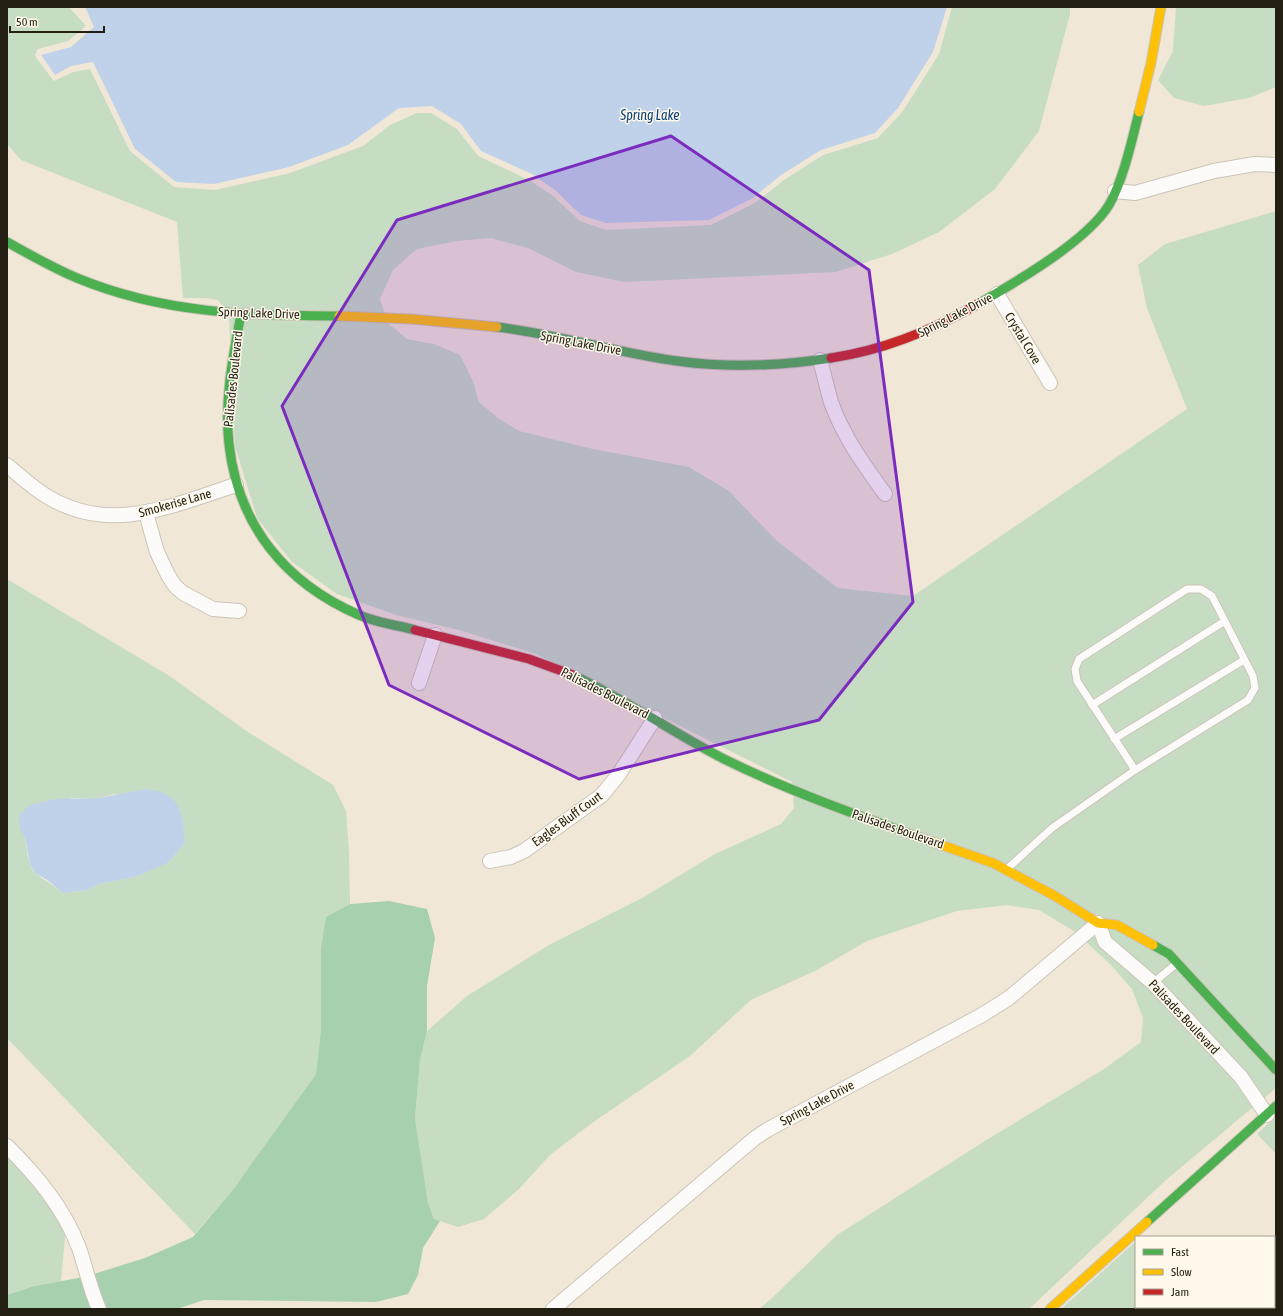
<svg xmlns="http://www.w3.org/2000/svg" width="1283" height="1316" font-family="'Asap Condensed',sans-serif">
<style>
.green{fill:#c6ddc4;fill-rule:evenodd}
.forest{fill:#a7d1ae}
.water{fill:#bfd2ea}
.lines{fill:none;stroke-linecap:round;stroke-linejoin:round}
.lane-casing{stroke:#cbc4b8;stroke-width:9}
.street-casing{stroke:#cbc4b8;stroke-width:16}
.fast-casing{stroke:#cbc4b8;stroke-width:11}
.slow-casing{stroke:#cbc4b8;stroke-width:11}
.jam-casing{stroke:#cbc4b8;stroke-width:11}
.lane{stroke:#fdfbf9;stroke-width:7}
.street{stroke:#fdfbf9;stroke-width:14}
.fast{stroke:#4caf50;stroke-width:9}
.slow{stroke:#ffc107;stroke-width:9}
.jam{stroke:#c62828;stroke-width:9}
.marked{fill:#7b2cbf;fill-opacity:0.2;stroke:#7b2cbf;stroke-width:3;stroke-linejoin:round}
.labels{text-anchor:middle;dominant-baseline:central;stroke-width:3;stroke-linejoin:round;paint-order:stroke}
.street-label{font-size:13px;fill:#241f13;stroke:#fff9ec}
.water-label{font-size:14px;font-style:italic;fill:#093e78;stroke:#fff9ec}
</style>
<rect width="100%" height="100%" fill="#f0e7d6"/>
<path class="green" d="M7 7H69L86 26 68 41 38 49 35 55 37 59 54 81 73 72 90 69 130 151 174 187 215 190 290 173 363 146 390 125 417 113H431L457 129 478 156 529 180 552 195 580 221 606 230 711 225 755 203 784 180 823 155 878 138 903 111 939 54 952 7H1070V14L1039 131 995 189 939 232 892 254 836 272 624 282 576 272 528 248 491 238 457 241 417 249 393 270 380 299 388 323 407 339 434 344 460 355 473 381 479 402 498 418 519 431 593 449 689 467 729 491 777 541 838 588 913 596 1187 409 1147 308 1138 265 1165 244 1276 211V1088L1166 1180 1029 1309H759L771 1299 837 1235 988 1139 1104 1069 1141 1042 1143 1018 1132 989 1111 965 1074 931 1039 910 1007 905 957 911 867 941 817 970 751 1000 690 1056 592 1123 550 1155 519 1189 484 1219 458 1227 434 1219 428 1203 415 1118 420 1060 427 1031 467 996 549 945 644 897 715 854 781 824 794 808 792 782 536 654 459 630 396 615 337 594 292 562 257 518 235 446 229 316 218 300 205 298H183L177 222 21 160 7 144Z
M1176 7H1276V87L1249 98 1204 106 1174 98 1158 80 1173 51Z
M7 579 168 675 245 730 333 785 346 811 349 854 350 904 326 918 321 947V1029L316 1074 232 1191 195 1234 7 1038ZM114 794 182 817 185 843 169 862 134 877 99 884 87 890 63 893C57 888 37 875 34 872 27 862 27 848 25 837L71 798H99Z
M1276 1116V1154L1257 1134Z
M7 1153 63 1208 65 1237 61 1281 34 1286 7 1295Z
M1136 1241V1307H1211L1215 1309H1061Z"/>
<path class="forest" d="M389 901 427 909 435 938 427 986V1031L420 1060 415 1118 428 1203 434 1219 440 1221 423 1248 418 1275 408 1294 376 1302 204 1300 177 1309H7V1295L34 1286 84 1277 145 1258 193 1237 232 1191 316 1074 321 1029V947L326 917 350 904Z"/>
<path class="water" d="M85 7H947L933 52 898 108 875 133 821 150 781 175 753 198 709 220 606 223 581 215 555 190 532 174 481 151 461 124 432 106 399 108 348 145 289 167 214 184 176 182 135 149 93 62 71 66 55 75 41 55 71 47 94 27Z
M146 789C181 793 183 812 185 843L169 862 159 867 134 877 99 884 87 890 63 893 46 879 35 873 30 864 25 837 20 830 19 814 31 805 54 799 99 798Z"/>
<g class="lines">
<g class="lane-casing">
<path id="lane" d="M1092 705 1225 621
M1114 739 1244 660
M1008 868 1052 828 1135 770 1248 700 1255 688 1253 676 1212 596 1201 589H1187L1079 659 1075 669 1077 681 1135 770
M1153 983 1176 964"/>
</g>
<g class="street-casing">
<path id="street" d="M1115 191 1135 193 1214 171 1255 164 1276 165
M997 294 1050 383
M820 360C824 374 827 388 831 402 843 436 864 465 885 494
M7 465C20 476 33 488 48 497 112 535 172 505 236 485
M146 513 157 552 168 575 175 586 183 593 213 609 239 611
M419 683 435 635
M490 861 511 857 524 851 602 795 619 774 655 718
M7 1146C37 1176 64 1208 79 1248 86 1268 90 1289 99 1309
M553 1309 755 1138 767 1130 982 1015 1009 998 1098 923 1105 942 1153 983 1200 1033 1241 1077 1267 1115"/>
</g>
<g class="fast-casing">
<path id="fast" d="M7 242C30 255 53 268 77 278 164 314 247 315 339 316
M978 304C1016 282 1087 241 1109 205 1123 181 1132 140 1139 112
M241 314C233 356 224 401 229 444 238 525 285 583 359 615 377 623 397 625 415 630
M497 327C558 334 616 353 677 361 728 368 780 366 831 358
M573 675C626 699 673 733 724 759 791 792 862 817 933 842
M1153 945 1169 954 1276 1070
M1147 1222 1276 1106"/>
</g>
<g class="slow-casing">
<path id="slow" d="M1139 112 1151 63 1161 7
M339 316 411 319 497 327
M933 842 993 863 1055 896 1098 923 1117 925 1153 945
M1050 1309 1147 1222"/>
</g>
<g class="jam-casing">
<path id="jam" d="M831 358C884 350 933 330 978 304
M415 630 529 659 573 675"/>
</g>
<use href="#lane" class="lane"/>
<use href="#street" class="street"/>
<use href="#fast" class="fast"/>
<use href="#slow" class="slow"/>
<use href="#jam" class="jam"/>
</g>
<path class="marked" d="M671 136 869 270 913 602 819 720 579 779 389 685 282 406 397 220Z"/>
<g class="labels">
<g class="street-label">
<text transform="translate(259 313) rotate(2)">Spring Lake Drive</text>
<text transform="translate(955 315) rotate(-27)">Spring Lake Drive</text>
<text transform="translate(1023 338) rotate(59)">Crystal Cove</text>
<text transform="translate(581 343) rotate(11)">Spring Lake Drive</text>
<text transform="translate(233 379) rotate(-84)">Palisades Boulevard</text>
<text transform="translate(175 503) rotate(-16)">Smokerise Lane</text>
<text transform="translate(605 693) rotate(27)">Palisades Boulevard</text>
<text transform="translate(567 819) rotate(-36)">Eagles Bluff Court</text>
<text transform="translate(898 829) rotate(19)">Palisades Boulevard</text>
<text transform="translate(1184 1017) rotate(47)">Palisades Boulevard</text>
<text transform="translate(817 1103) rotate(-28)">Spring Lake Drive</text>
</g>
<g class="water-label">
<text x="650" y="115">Spring Lake</text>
</g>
</g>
<rect width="1283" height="1316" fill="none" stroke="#241f13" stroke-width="16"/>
<rect x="1135" y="1236" width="140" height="72" fill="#fff9ec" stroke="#a7a295"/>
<rect x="1143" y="1249" width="20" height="6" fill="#4caf50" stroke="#a7a295"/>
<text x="1171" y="1256" font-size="12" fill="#241f13">Fast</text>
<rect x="1143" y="1269" width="20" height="6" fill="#ffc107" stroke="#a7a295"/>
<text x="1171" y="1276" font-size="12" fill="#241f13">Slow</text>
<rect x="1143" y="1289" width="20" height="6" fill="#c62828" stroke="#a7a295"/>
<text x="1171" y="1296" font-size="12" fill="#241f13">Jam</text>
<path d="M10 26v6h94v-6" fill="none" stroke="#241f13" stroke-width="2"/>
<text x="16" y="26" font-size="12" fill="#241f13" stroke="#fff9ec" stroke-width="3" paint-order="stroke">50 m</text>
</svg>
